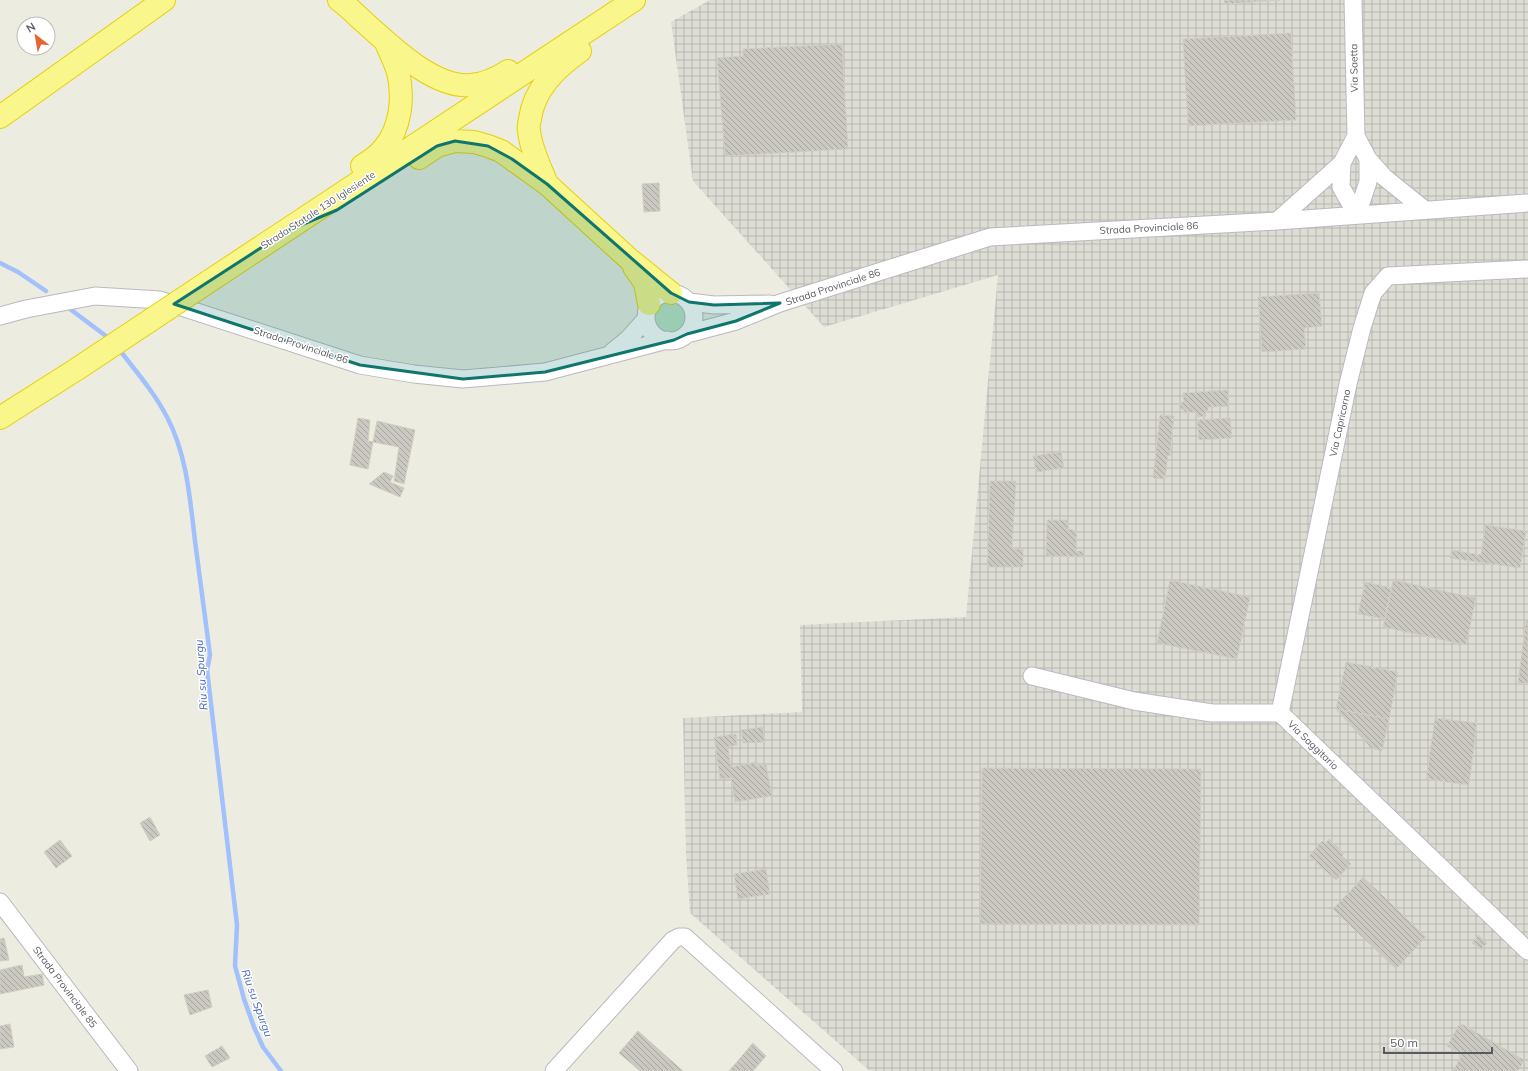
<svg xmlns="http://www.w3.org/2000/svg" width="1528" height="1071" font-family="Mulish,sans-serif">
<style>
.industrial{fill:url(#industrial-grid)}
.green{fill:#bee3c6}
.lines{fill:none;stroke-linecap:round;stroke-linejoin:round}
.stream{stroke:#a1c0fc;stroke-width:4.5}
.building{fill:url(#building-back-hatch);stroke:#d0cfc0}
.minor-casing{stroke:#b9b9bf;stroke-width:19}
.highway-casing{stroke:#e6d107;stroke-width:24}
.minor{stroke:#fff;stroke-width:17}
.highway{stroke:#f9f68b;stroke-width:22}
.highway-bridge-casing{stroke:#e6d107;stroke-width:24;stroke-linecap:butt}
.highway-bridge{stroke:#f9f68b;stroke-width:22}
.marked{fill:#0f766e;fill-opacity:0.2;stroke:#0f766e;stroke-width:3;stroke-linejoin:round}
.labels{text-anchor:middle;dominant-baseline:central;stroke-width:3;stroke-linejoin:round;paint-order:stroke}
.street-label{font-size:10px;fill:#5a5b61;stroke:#fff}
.water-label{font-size:11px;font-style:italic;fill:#4565be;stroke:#fff}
</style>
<defs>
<pattern id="industrial-grid" width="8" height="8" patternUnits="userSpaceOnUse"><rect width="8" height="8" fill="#deddd5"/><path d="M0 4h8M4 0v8" fill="none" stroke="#b7b6b0"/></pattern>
<pattern id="building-back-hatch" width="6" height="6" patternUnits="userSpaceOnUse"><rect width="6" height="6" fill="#cac8c0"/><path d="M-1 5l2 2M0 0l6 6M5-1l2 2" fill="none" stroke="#a7a59f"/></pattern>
</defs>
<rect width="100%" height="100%" fill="#ecece1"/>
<path class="industrial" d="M710 0H1528V1071H870L690 913 686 855 683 718 802 712 800 625 966 617 998 275 824 327 693 181 671 22Z"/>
<path class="green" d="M651 317a19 19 0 1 1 38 0a19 19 0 1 1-38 0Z"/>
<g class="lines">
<path class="stream" d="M0 263 18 272 46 291
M70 309 110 339
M118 348C135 370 154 392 167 417 187 455 190 499 195 541 200 579 205 617 210 655L207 670 237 925 235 966 244 999 254 1027 263 1047 281 1071"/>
</g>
<path class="building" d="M1224 0H1280L1225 4Z
M1291 33 1296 120 1188 126 1183 39Z
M842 44 848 149 725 156 717 58 743 56V49Z
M659 183 660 211 644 212 642 184Z
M1319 293 1322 326 1304 328 1306 349 1262 352 1258 297Z
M1228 390 1229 406 1208 407V411H1205L1206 416 1197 417V412L1184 413V409H1180L1179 402H1184L1183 393Z
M1160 415 1174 416 1170 456 1168 455 1165 479 1153 478Z
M358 418 370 420 368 441 373 442 368 469 350 465Z
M1230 418 1232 438 1199 440 1197 420Z
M377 421 415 430 404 484 394 481 399 447 373 442Z
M1061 452 1064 468 1036 472 1033 456Z
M384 472 393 476 390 482 404 488 400 497 369 484Z
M990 481H1016L1012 549H1023V567H987Z
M1047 520H1068V529L1077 531 1076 551H1084V557L1046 556Z
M1485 525 1526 531 1520 568 1450 558 1452 550 1481 555Z
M1170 580 1250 597 1237 659 1157 643Z
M1393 580 1476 598 1466 645 1383 627Z
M1365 582 1392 588 1385 619 1358 614Z
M1526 620H1528V684L1518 683Z
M1346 662 1398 672 1389 719 1336 709Z
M1336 709 1389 719 1382 751 1371 748Z
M1435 718 1477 723 1469 785 1426 779Z
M763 727 765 742 743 743 741 730Z
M736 734 737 745 728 747 731 767 757 762V766L766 764 772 796 735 802 731 778 720 779 714 737Z
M982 768 1201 769 1199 925 980 924Z
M150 817 160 835 150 841 140 823Z
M1329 839 1344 853 1342 856 1351 864 1336 880 1309 856 1322 841 1325 844Z
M60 840 72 856 56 868 44 852Z
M766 869 770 894 738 899 734 874Z
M1363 877 1426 937 1396 969 1333 909Z
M1478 935 1487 943 1481 950 1472 943Z
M4 938 9 960 0 961V939Z
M22 965 24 977 42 974 44 985 0 994V970Z
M208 990 212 1007 190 1015 184 995Z
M1460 1023 1524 1060 1518 1071H1453L1462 1055 1447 1046Z
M10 1024 14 1047 0 1049V1026Z
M638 1031 683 1071H640L619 1053Z
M753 1043 766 1056 753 1071H729Z
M222 1046 230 1058 212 1067 205 1056Z"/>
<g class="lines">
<g class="minor-casing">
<path id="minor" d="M1353 0 1356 136 1368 159 1384 177 1425 210
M1342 163 1341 187 1357 215
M1357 215 1368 182V159
M1277 221 1342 163 1356 136
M646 317a24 24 0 1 1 48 0a24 24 0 1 1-48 0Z
M689 302 714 305 770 304
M0 316 26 309 95 296 160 300 360 365 414 374 463 379 545 372 667 340
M687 334 736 321 780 303 990 237 1277 221 1528 203
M612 352 628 339 646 319
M1032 676 1134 701 1212 713H1280L1528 951
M1280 713 1348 384 1362 328 1373 293 1388 276 1528 269
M0 902 129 1071
M554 1071 673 940 679 937H685L834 1071"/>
</g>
<g class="highway-casing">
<path id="highway" d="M339 0C348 6 356 15 364 22 390 45 434 89 471 85 484 84 497 78 508 71
M0 117 164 0
M419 158 437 146 455 141 474 142 488 146 501 151 547 184 629 259 671 293
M362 166C370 161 378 156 384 148 401 128 404 97 398 72 395 62 390 52 386 43
M547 184C540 167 531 149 529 131 528 127 529 123 530 119 534 89 556 68 580 51
M634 267 645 283 649 304
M208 282 634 0
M0 418 77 369"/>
</g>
<use href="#minor" class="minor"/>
<use href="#highway" class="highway"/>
<g class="highway-bridge-casing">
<path id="highway-bridge" d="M77 369 208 282"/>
</g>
<use href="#highway-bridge" class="highway-bridge"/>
</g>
<path class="marked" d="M455 141 488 146 512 159 547 184 671 293 689 302 714 305 780 303 736 321 687 334 674 340 545 372 463 379 360 365 174 304 287 231 337 210 437 146Z"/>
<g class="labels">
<g class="street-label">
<text transform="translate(1354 68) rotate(-91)">Via Saetta</text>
<text transform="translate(318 210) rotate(-33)">Strada Statale 130 Iglesiente</text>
<text transform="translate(1149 228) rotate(-3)">Strada Provinciale 86</text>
<text transform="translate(833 287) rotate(-18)">Strada Provinciale 86</text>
<text transform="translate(301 345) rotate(18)">Strada Provinciale 86</text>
<text transform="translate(1340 423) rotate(-78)">Via Capricorno</text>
<text transform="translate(1313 745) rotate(44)">Via Saggitario</text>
<text transform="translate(65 987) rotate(53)">Strada Provinciale 85</text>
</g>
<g class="water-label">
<text transform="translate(201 675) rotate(-94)">Riu su Spurgu</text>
<text transform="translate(257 1003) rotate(70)">Riu su Spurgu</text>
</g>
</g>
<g transform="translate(36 36) rotate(329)"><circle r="19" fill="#ffffff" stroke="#bdbdc0"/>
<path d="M0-3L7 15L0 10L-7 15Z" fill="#e36530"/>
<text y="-6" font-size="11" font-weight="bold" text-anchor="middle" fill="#5a5b61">N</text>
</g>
<path d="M1384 1047v6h108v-6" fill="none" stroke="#5a5b61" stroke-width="2"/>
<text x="1390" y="1047" font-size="12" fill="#5a5b61" stroke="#ffffff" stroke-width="3" paint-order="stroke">50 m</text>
</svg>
